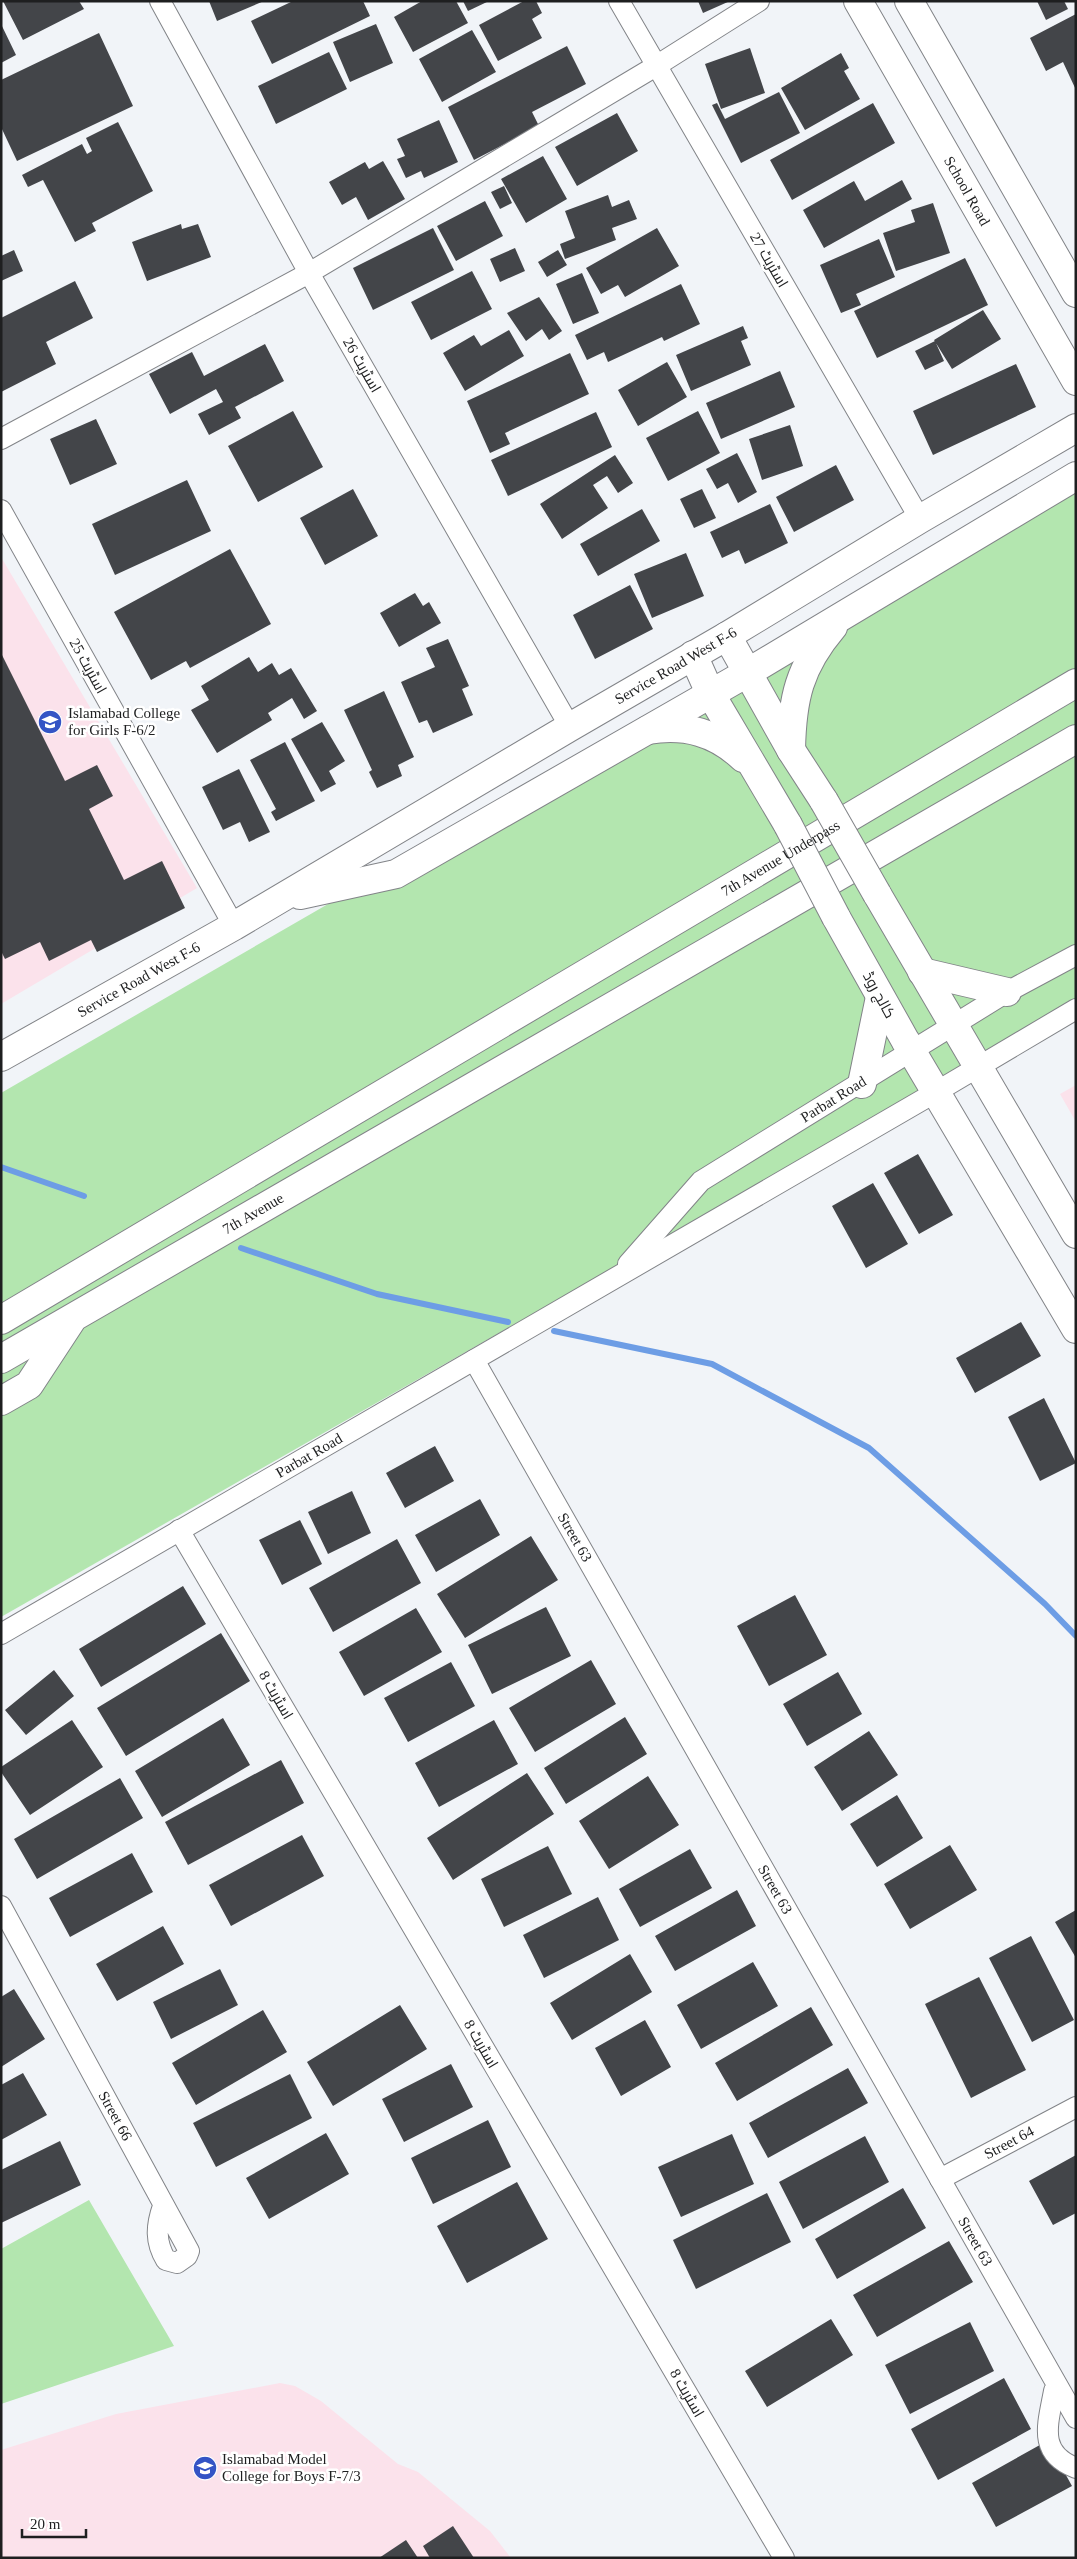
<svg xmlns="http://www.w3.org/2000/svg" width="1077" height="2559" font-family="'Times New Roman',Cairo,serif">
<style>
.education{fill:#fbe2eb}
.green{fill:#b3e6af}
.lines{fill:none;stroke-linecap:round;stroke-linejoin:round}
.stream{stroke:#6d9de5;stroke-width:6}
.building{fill:#434549}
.street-casing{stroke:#828488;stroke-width:22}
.secondary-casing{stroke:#828488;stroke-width:30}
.primary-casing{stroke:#828488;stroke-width:30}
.street{stroke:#fff;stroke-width:20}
.secondary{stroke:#fff;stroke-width:28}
.primary{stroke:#fff;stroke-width:28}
.secondary-bridge-casing{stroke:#828488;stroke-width:30;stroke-linecap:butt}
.secondary-bridge{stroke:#fff;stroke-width:28}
.labels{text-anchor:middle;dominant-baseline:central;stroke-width:5;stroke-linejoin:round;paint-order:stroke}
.street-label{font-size:15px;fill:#1e1f20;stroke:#fff}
.poi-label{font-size:15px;fill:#1e1f20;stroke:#fff;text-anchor:start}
</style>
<rect width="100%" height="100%" fill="#f1f4f8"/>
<path class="education" d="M1 557 197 888 1 1004Z
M1076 1085V1122L1060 1094Z
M280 2383 295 2386 321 2401 398 2464 418 2472 490 2531 511 2558H1V2450L116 2414Z"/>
<path class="green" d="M1076 472V1004L1 1617V1093Z
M89 2200 174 2346 1 2404V2249Z"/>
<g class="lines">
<path class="stream" d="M1 1167 84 1196
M241 1248 377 1294 508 1322
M554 1331 712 1364 869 1448 1045 1604 1076 1636"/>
</g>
<path class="building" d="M3 1H79L84 9 23 40Z
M209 1H264L217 21Z
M293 1H363L370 16 272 64 251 21Z
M422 1H456L468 23 413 52 394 17Z
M463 1H489L468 11Z
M524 1H536L542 13 532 19 542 38 498 61 479 25Z
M698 1H730L703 13Z
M1037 1H1064L1068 9 1046 20Z
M1076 14V90L1063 62 1046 71 1030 38Z
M1 24 16 55 1 63Z
M376 24 393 63 350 82 333 42Z
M472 30 496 72 442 102 419 59Z
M99 33 133 106 17 161 1 127V80Z
M567 46 586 84 532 112 539 126 474 160 448 107Z
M750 48 765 93 721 109 705 64Z
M329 52 347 89 276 124 258 86Z
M841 53 849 68 844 71 860 99 805 130 781 88Z
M779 92 800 133 741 163 712 105 717 103 725 119Z
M873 103 895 143 792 200 770 160Z
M617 113 638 151 577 186 555 147Z
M439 120 458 162 424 178 421 171 406 178 397 159 405 156 397 139Z
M118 122 153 191 92 223 96 231 75 242 43 180 28 187 22 175 82 144 87 154 92 151 86 138Z
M543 156 567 199 526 223 501 179Z
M383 161 405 199 368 220 356 197 342 205 329 182 365 162 369 169Z
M902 180 912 199 824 248 803 210 854 181 865 201Z
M504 186 512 203 500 209 491 192Z
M608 195 612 207 629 200 637 219 612 228 616 240 565 259 560 244 575 238 565 211Z
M485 201 503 236 456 261 437 226Z
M933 203 950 253 896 271 883 233 915 222 911 210Z
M181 224 182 229 198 224 211 257 147 281 132 242Z
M433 228 454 270 373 310 353 268Z
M657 228 679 266 625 297 618 285 601 294 586 268Z
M879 239 895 277 856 294 861 305 841 313 820 265Z
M515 248 525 271 500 282 490 259Z
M14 250 23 271 1 281V256Z
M558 250 567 265 547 277 538 262Z
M965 258 988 305 877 358 854 311Z
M472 271 492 309 431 340 411 302Z
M582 273 599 313 573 324 556 284Z
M75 281 93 318 46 342 56 364 1 392V318Z
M681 284 700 324 664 341 662 337 608 362 604 352 587 360 575 335Z
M539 297 562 331 549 340 542 329 526 341 507 313Z
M983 310 1001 339 952 369 934 340Z
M743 326 748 338 741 341 751 365 691 391 676 355Z
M509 330 524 356 465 391 443 353 474 335 481 346Z
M935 341 944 361 925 370 915 351Z
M265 344 284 381 235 407 241 418 209 435 198 414 223 402 216 389 170 414 149 374 192 352 204 376Z
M570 353 589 394 505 433 510 444 490 453 467 401Z
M667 362 687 397 638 426 618 390Z
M1016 364 1036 407 933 455 913 411Z
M780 371 795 407 721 439 706 403Z
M293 411 323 467 258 502 228 446Z
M698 411 720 453 668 481 646 438Z
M596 412 612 447 508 496 491 460Z
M96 419 117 464 70 485 50 439Z
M790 425 803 466 762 480 749 439Z
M737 453 757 492 738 503 728 483 717 489 706 469Z
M615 455 633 483 618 493 607 476 593 485 608 508 562 539 540 504Z
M836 465 854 500 794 532 776 497Z
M187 480 211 531 115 575 92 524Z
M353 489 378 536 325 565 300 518Z
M702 489 716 518 694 528 680 499Z
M770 504 788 543 745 564 739 550 722 558 710 532Z
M642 509 660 541 598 576 580 544Z
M230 549 271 624 190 668 186 661 151 680 114 612Z
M686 553 704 596 652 618 634 574Z
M630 585 653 629 595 659 573 615Z
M415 593 423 606 429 602 441 623 399 647 380 613Z
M448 639 469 686 462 689 473 715 433 733 427 720 419 723 401 682 435 667 426 648Z
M1 653 65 781 97 765 113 796 89 809 124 880 162 861 185 908 97 952 91 940 49 961 40 942 5 959 1 951Z
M249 657 258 672 272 663 279 675 291 668 317 711 304 719 292 698 268 713 272 720 217 753 191 710 209 700 201 686Z
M384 691 414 757 398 765 402 776 377 788 369 772 372 770 344 710Z
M322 722 345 761 329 771 336 784 321 792 291 739Z
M285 742 315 801 276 821 271 812 276 809 250 760Z
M239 769 270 832 249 842 240 822 223 830 202 787Z
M918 1154 953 1215 919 1234 884 1173Z
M873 1183 908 1244 866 1268 832 1206Z
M1021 1322 1041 1356 975 1393 956 1358Z
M1044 1398 1076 1463 1040 1481 1008 1417Z
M435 1446 454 1481 405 1508 386 1473Z
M352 1491 371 1533 328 1554 308 1512Z
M480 1499 500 1535 436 1572 415 1535Z
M300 1520 322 1564 282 1585 259 1540Z
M531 1536 558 1580 465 1638 437 1594Z
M397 1539 421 1583 333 1632 309 1588Z
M183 1586 206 1624 101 1687 79 1649Z
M795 1595 827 1655 769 1686 737 1626Z
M546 1607 571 1656 492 1694 468 1645Z
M416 1608 442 1652 364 1696 339 1652Z
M221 1633 250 1681 126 1756 97 1708Z
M591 1660 616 1704 535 1752 509 1708Z
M451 1662 475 1706 408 1742 384 1698Z
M54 1670 74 1696 26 1735 5 1710Z
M838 1672 862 1714 807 1746 783 1704Z
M625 1717 647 1754 566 1804 544 1768Z
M223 1718 250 1765 162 1817 135 1771Z
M72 1720 103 1767 30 1815 1 1772V1767Z
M494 1720 518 1764 439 1807 415 1763Z
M869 1731 898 1775 842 1811 814 1767Z
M281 1760 304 1803 188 1865 165 1822Z
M527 1773 554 1814 453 1880 427 1838Z
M648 1776 679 1825 609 1869 579 1821Z
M120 1778 143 1818 37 1879 14 1839Z
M897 1795 923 1838 877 1867 850 1824Z
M302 1835 324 1876 231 1926 209 1885Z
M950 1845 977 1890 910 1929 884 1884Z
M548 1846 572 1894 504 1927 481 1879Z
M690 1849 712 1888 640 1927 619 1889Z
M132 1853 153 1892 70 1937 49 1898Z
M737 1890 756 1926 675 1971 655 1936Z
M598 1897 619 1940 544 1978 523 1935Z
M1076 1910V1958L1055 1922Z
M163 1926 184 1964 117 2001 96 1964Z
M1031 1936 1074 2020 1032 2042 989 1958Z
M630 1954 652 1992 572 2040 550 2003Z
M753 1962 778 2006 701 2049 677 2005Z
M220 1969 238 2005 171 2039 153 2002Z
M979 1977 1026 2070 971 2098 925 2004Z
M14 1989 45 2039 1 2067V1997Z
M400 2005 427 2049 333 2106 307 2062Z
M811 2007 833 2045 737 2101 715 2063Z
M263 2010 287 2052 196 2105 172 2063Z
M645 2020 671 2067 621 2096 595 2048Z
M451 2064 473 2107 404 2142 382 2099Z
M848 2068 868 2103 768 2158 749 2123Z
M23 2073 47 2115 1 2140V2085Z
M290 2074 312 2118 216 2167 193 2123Z
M488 2120 511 2167 433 2204 411 2158Z
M326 2133 349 2174 269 2219 246 2178Z
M732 2134 754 2184 681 2217 658 2167Z
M865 2136 889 2182 803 2229 779 2182Z
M60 2141 81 2185 1 2223V2170Z
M1076 2155V2213L1053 2225 1029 2181Z
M517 2182 548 2239 467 2283 437 2226Z
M903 2188 926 2228 837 2279 815 2239Z
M767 2193 791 2242 696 2289 673 2240Z
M949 2241 973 2282 877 2337 853 2295Z
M831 2319 853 2355 767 2407 745 2371Z
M970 2322 994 2371 910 2414 885 2365Z
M1004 2378 1031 2429 938 2480 911 2429Z
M1047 2441 1072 2486 996 2527 972 2483Z
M453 2526 474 2558H430L423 2546Z
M406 2540 418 2558H379Z"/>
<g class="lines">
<g class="street-casing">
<g id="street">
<path d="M160 1 309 273 570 727"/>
<path d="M619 1 920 519"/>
<path d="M1 439 309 273 656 66 759 1"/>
<path d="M1 510 234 926"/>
<path id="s1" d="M628 1264 701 1181 1007 992 1076 955"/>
<path id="s2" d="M474 1360 1076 2418"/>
<path d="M179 1530 784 2558"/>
<path id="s3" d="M1 1634 936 1092 1076 1009"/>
<path id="s4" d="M1 1906 189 2251 187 2256 177 2263 166 2260C155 2242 156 2226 163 2206"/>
<path id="s5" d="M940 2179 1076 2107"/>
<path d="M1054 2391C1048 2424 1037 2453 1076 2468"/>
</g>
</g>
<g class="secondary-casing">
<g id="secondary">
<path id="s6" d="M858 1 1076 381"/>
<path d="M909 1 1076 293"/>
<path d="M727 636 791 750 824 801"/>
<path d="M693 655 710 693 788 825"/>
<path d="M648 730C685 724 716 732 743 758"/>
<path d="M791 750C792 699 799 667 833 627"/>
<path d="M877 894 1076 1234"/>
<path d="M300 895 396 874 747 673 1076 476"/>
<path d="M836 917 905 1040 1076 1329"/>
<path d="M922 972 1007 992"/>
<path id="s7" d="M1 1057 234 926 570 727 727 636 920 519 1076 428"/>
<path d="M862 1084 880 997"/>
</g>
</g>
<g class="primary-casing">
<g id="primary">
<path id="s8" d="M1 1320 1076 683"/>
<path id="s9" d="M1 1359 1076 739"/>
<path d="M1 1401 29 1385 71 1321"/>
</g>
</g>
<use href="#street" class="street"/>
<use href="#secondary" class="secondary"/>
<use href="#primary" class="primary"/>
<g class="secondary-bridge-casing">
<path id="secondary-bridge" d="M824 801 877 894
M788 825 836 917"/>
</g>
<use href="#secondary-bridge" class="secondary-bridge"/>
</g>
<defs>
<g id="university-disc" transform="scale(1.25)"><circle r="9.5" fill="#3454c5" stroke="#fff"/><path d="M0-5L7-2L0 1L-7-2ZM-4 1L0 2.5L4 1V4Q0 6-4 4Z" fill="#fff"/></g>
<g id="school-disc" transform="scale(1.25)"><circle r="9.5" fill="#3454c5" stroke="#fff"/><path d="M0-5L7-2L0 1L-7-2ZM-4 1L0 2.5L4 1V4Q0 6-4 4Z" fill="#fff"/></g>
</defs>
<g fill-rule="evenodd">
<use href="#university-disc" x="50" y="722"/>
<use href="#school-disc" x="205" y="2468"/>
</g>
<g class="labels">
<g class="street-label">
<text stroke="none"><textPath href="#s6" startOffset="219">School Road</textPath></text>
<text transform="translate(769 260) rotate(60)">اسٹریٹ 27</text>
<text transform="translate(362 365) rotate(60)">اسٹریٹ 26</text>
<text stroke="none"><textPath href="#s7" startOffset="780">Service Road West F-6</textPath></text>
<text transform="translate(88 666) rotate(61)">اسٹریٹ 25</text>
<text stroke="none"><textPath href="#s8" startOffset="906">7th Avenue Underpass</textPath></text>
<text stroke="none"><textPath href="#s7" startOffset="158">Service Road West F-6</textPath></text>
<text transform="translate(879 995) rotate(61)">کالج روڈ</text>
<text stroke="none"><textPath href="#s1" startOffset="266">Parbat Road</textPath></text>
<text stroke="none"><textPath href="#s9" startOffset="291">7th Avenue</textPath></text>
<text stroke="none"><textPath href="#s3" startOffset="356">Parbat Road</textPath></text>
<text stroke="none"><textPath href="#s2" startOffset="204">Street 63</textPath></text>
<text transform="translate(276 1695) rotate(60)">اسٹریٹ 8</text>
<text stroke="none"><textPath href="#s2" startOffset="609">Street 63</textPath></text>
<text transform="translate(481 2044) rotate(60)">اسٹریٹ 8</text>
<text stroke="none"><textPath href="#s4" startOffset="239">Street 66</textPath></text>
<text stroke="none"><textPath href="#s5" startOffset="78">Street 64</textPath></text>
<text stroke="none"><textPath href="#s2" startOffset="1014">Street 63</textPath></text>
<text transform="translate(687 2393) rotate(60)">اسٹریٹ 8</text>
</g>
<g class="poi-label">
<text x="68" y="713">Islamabad College<tspan x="68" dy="17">for Girls F-6/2</tspan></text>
<text x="222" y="2459">Islamabad Model<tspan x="222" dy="17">College for Boys F-7/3</tspan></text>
</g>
</g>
<rect width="1077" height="2559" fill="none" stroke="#1e1f20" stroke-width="5"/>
<path d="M22 2529v8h64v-8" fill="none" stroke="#1e1f20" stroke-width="2.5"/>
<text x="30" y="2529" font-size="15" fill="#1e1f20" stroke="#ffffff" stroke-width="4" paint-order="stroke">20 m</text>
</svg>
